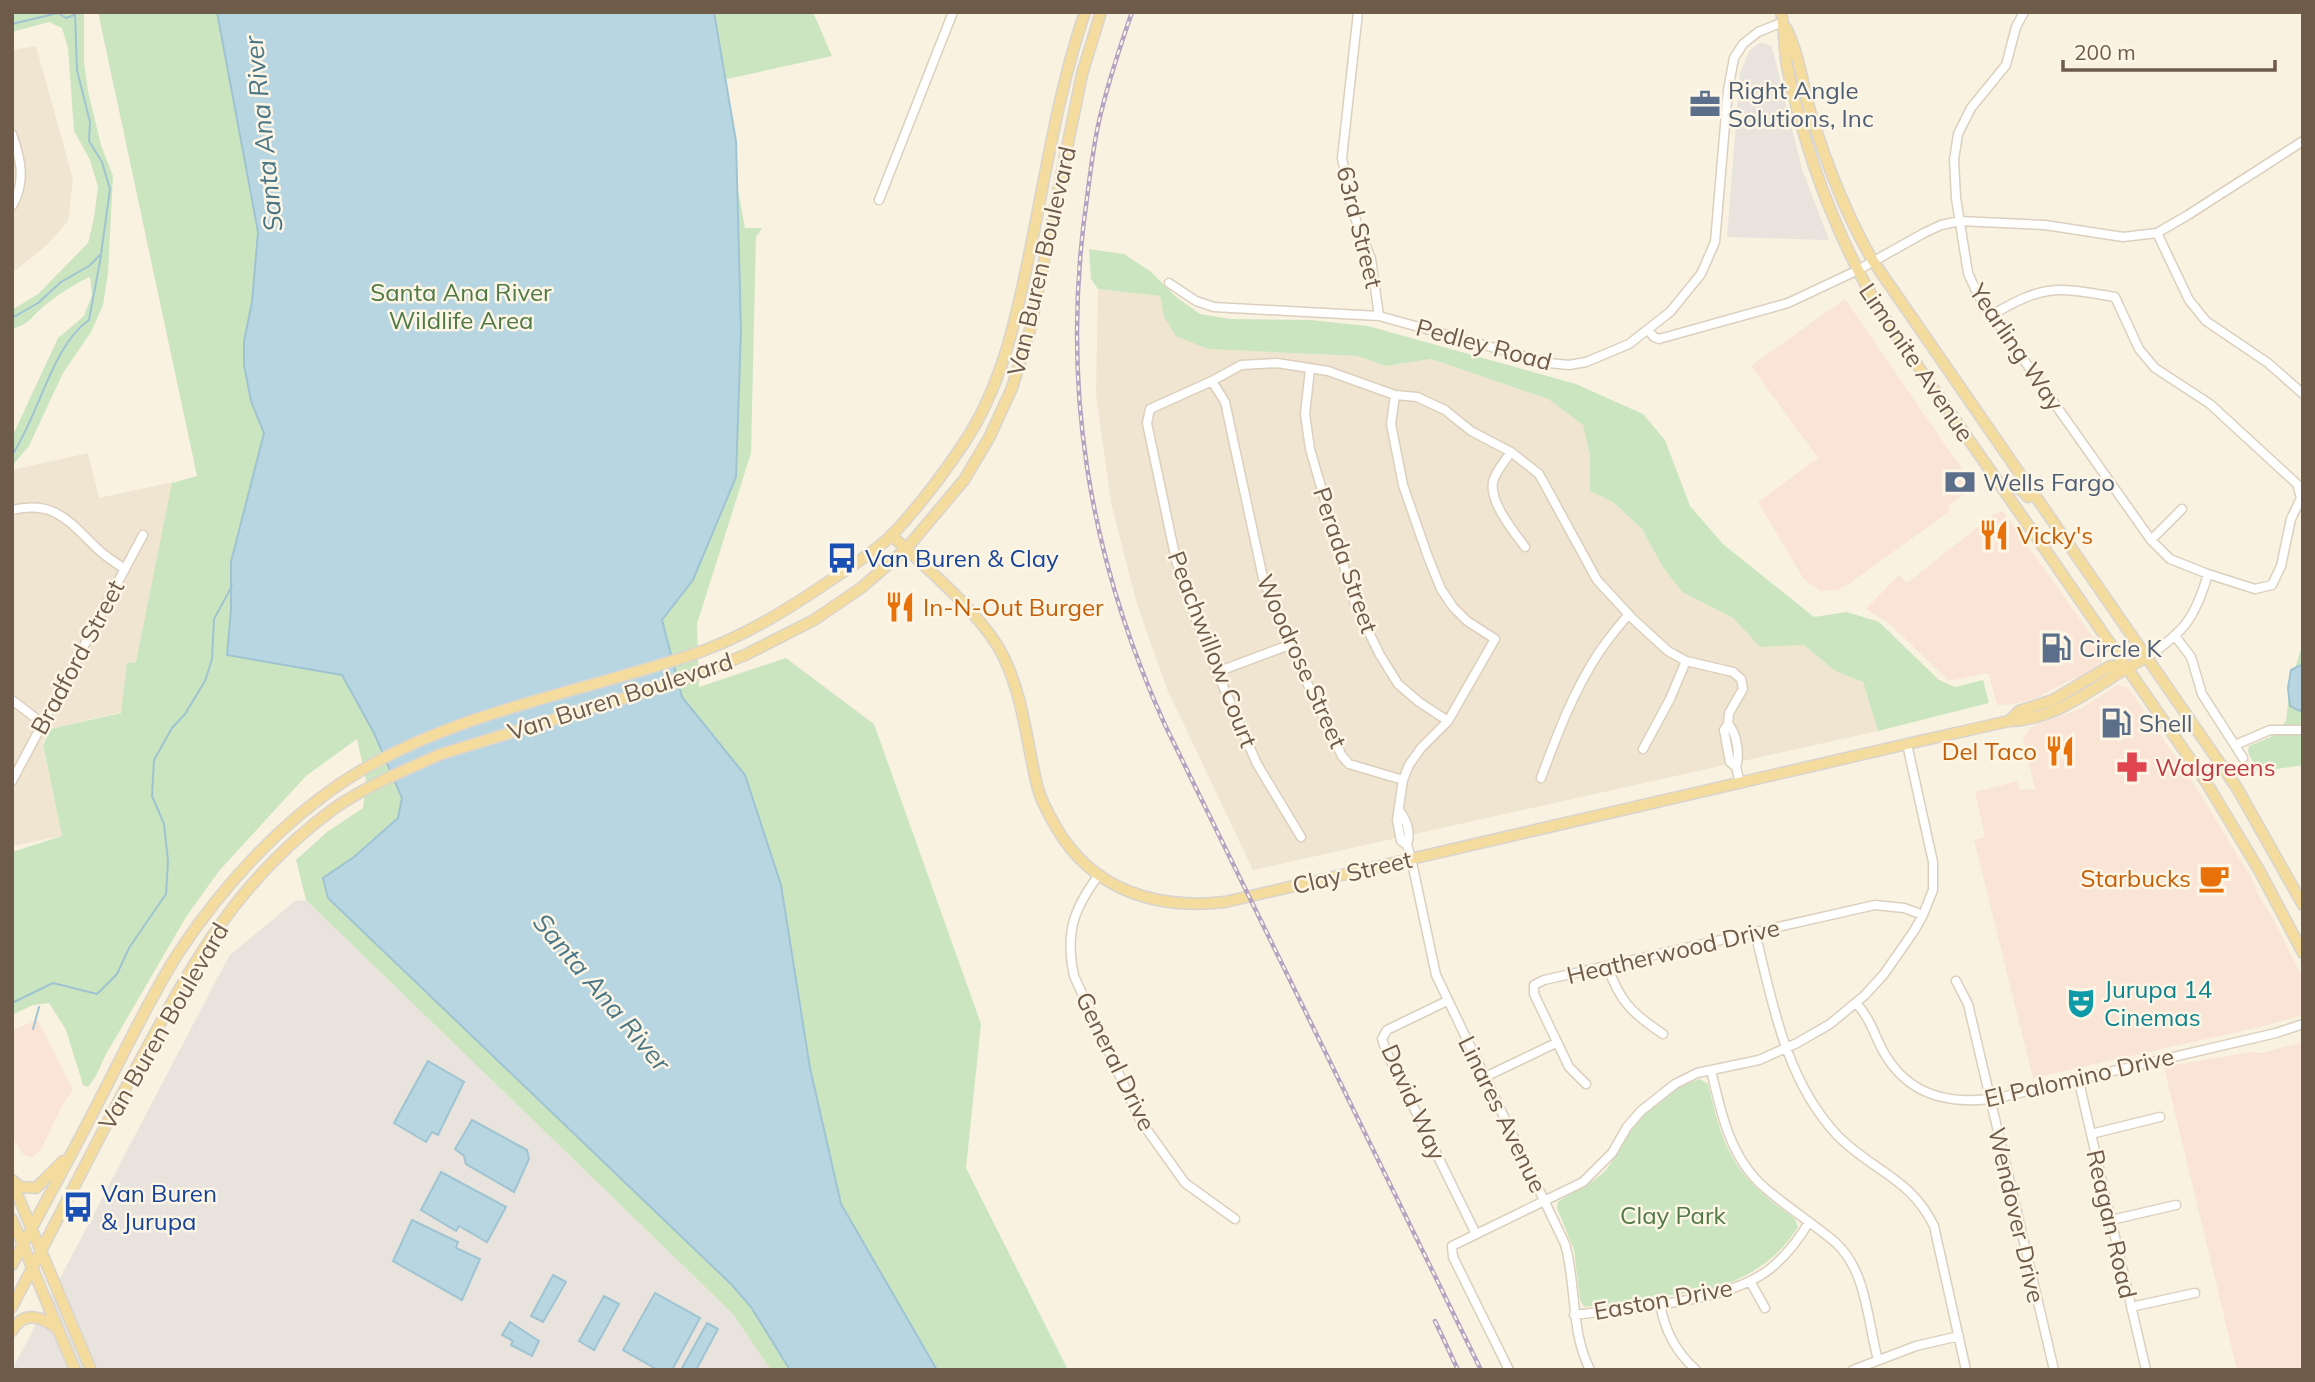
<svg xmlns="http://www.w3.org/2000/svg" width="2315" height="1382" font-family="Mulish,sans-serif">
<style>
.residential{fill:#f0e5d0}
.commercial{fill:#f9e4d5}
.industrial{fill:#e8e3dc}
.green{fill:#cce5c1}
.water{fill:#b8d6e1;stroke:#9fc4d1;stroke-width:2}
.lines{fill:none;stroke-linecap:round;stroke-linejoin:round}
.stream{stroke:#9fc4d1;stroke-width:2}
.minor-casing{stroke:#dccfbe;stroke-width:11}
.major-casing{stroke:#d9d4d0;stroke-width:13}
.minor{stroke:#fff;stroke-width:8}
.major{stroke:#f3dc9e;stroke-width:10}
.rail-casing{stroke:#b6a2c1;stroke-width:4.5}
.rail{stroke:#fdf6e6;stroke-width:2;stroke-dasharray:5;stroke-linecap:butt}
.labels{text-anchor:middle;dominant-baseline:central;stroke-width:5;stroke-linejoin:round;paint-order:stroke}
.service-label{font-size:24px;fill:#4e5e75;stroke:#fdf6e6;text-anchor:start}
.street-label{font-size:24px;fill:#6e5b4a;stroke:#fdf6e6}
.park-label{font-size:24px;fill:#507946;stroke:#fdf6e6}
.food-label{font-size:24px;fill:#c56008;stroke:#fdf6e6;text-anchor:start}
.transit-label{font-size:24px;fill:#164399;stroke:#fdf6e6;text-anchor:start}
.health-label{font-size:24px;fill:#be3a42;stroke:#fdf6e6;text-anchor:start}
.culture-label{font-size:24px;fill:#0d838f;stroke:#fdf6e6;text-anchor:start}
.water-label{font-size:26px;font-style:italic;fill:#4a7686;stroke:#fdf6e6}
</style>
<rect width="100%" height="100%" fill="#f9f2e1"/>
<path class="residential" d="M36 46 73 179 68 221 48 244 12 273V50Z
M1098 289 1160 296 1164 317 1208 349 1357 356 1386 366 1431 359 1548 399 1583 425 1590 456V491L1613 502 1642 529 1662 566 1682 592 1733 618 1760 647 1804 645 1835 671 1863 682 1878 731 1253 870 1167 689 1137 604 1111 503 1096 394Z
M88 453 99 498 173 482 137 662 127 663 122 712 50 729 42 743 62 836 12 846V470Z"/>
<path class="commercial" d="M1845 299 1952 455 1968 476 1971 474 1978 485 1948 506 1950 511 1847 585 1837 590 1820 591 1803 578 1758 502 1818 458 1751 366Z
M2003 511 2099 646 2102 663 2077 679 2074 678 2036 698 2014 704 1997 705 1989 674 1986 673 1949 681 1889 623 1866 609 1899 575 1907 583 1993 515Z
M2117 685 2128 688 2142 707 2151 725 2154 726 2196 787 2255 884 2257 893 2275 922 2303 979V1015L2268 1025 2033 1078 1974 840 1985 837 1975 792 2018 781 2020 790 2035 789 2023 738 2031 727 2082 708Z
M38 1020 73 1090 62 1106 41 1149 33 1157 24 1155 12 1138V1030Z
M2303 1042V1370H2237L2164 1067 2250 1052 2262 1053Z"/>
<path class="industrial" d="M1761 42 1772 47 1802 169 1829 240 1727 237 1740 73 1750 50Z
M306 900 733 1314 771 1370H12L229 956 295 901Z"/>
<path class="green" d="M12 12H84V62L88 91 101 145 113 176 108 273 103 305 91 332 63 373 29 446 12 466V437L58 338 84 316 92 295 90 277C74 284 56 296 43 307 29 319 31 323 12 329V310L38 294 88 243 94 218 98 187 90 160 74 131 68 48 62 28 49 22 12 32Z
M98 12H813L832 56 718 81 745 228H762L756 237 751 453 697 624 699 687 786 658 874 724 981 1024 966 1168 1068 1370H771L733 1314 306 900 296 860 327 832 363 808 366 780 357 739 306 776 219 871 186 917 105 1056 96 1076 88 1087 83 1085 66 1030 49 1003 33 1005 12 1015V852L62 836 43 745 50 729 121 713 127 663 136 662 172 483 197 476Z
M1089 249 1124 254 1150 271 1175 296 1200 314 1231 319 1311 320 1368 326 1576 384 1643 414 1665 440 1690 506 1723 544 1814 617 1847 612 1879 622 1939 680 1955 687 1983 680 1989 703 1878 731 1863 682 1835 671 1804 645 1760 647 1733 618 1682 592 1662 566 1642 529 1613 502 1590 491V456L1583 425 1548 399 1431 359 1386 366 1357 356 1208 349 1176 336 1164 317 1160 296 1098 289 1091 279Z
M2303 643V765L2258 772 2248 752 2249 746 2273 736 2286 721 2290 684Z
M1700 1079 1708 1084C1725 1156 1735 1175 1795 1219L1798 1227C1778 1260 1745 1280 1708 1290L1584 1307 1580 1300 1574 1250 1557 1208 1558 1202C1574 1191 1590 1185 1604 1172 1614 1161 1620 1147 1628 1135 1644 1109 1671 1088 1700 1079Z"/>
<path class="water" d="M217 12H714L736 141 741 330 736 477 693 580 662 620 682 697 745 775 781 885 810 1068 841 1204 937 1370H790L751 1307 732 1285 328 898 323 878 354 857 398 818 402 798 374 733 342 675 227 655 231 610V562L264 433 251 401 244 365V341L252 302 258 232Z
M2303 664V708L2300 711 2290 706 2288 688 2291 670Z
M428 1061 464 1082 438 1135 432 1132 426 1142 394 1123Z
M472 1120 527 1150 529 1159 514 1192 466 1164 464 1156 455 1149Z
M441 1172 506 1207 487 1242 459 1226 456 1231 421 1210Z
M412 1220 458 1242 456 1248 480 1259 462 1300 393 1261Z
M553 1275 566 1282 543 1322 531 1316Z
M655 1293 700 1318 672 1370H658L623 1350Z
M604 1296 619 1304 594 1350 579 1341Z
M510 1322 539 1341 532 1356 511 1345 513 1341 502 1335Z
M707 1323 718 1329 696 1370H681Z"/>
<g class="lines">
<path class="stream" d="M12 24 58 13 66 18 74 15
M12 318 38 303 61 282 89 266 101 254 110 189 102 162 89 141 90 122 77 70 75 12
M12 455C38 417 53 344 89 320L101 256
M12 1003 53 983 97 994 117 974 129 948 166 894 168 861 164 824 152 796 154 760 172 728 185 714 205 681 212 659 214 619 232 586
M33 1029 39 1007"/>
<g class="minor-casing">
<path id="minor" d="M1358 12 1342 158 1352 210 1371 259 1379 316
M12 134C21 159 26 182 12 206
M879 200 953 12
M2157 233 2189 300 2206 321 2268 363 2303 394
M1169 283 1196 301 1214 307 1379 316 1549 363 1569 365 1586 362 1629 344 1670 312 1701 274 1715 242 1728 90 1734 58 1743 44 1758 32 1783 22
M1992 315C2044 284 2056 287 2115 297L2139 349 2155 368 2210 404 2297 484 2301 498 2291 519 2281 566 2272 585 2255 589 2208 574 2170 559 2151 540 1992 315 1978 295 1968 273 1956 198 1954 160 1958 134 1971 108 2006 65 2016 27 2024 12
M1648 330 1654 337 1659 339 1788 303 1856 271 1924 233 1941 225 1960 221 2045 225 2123 237 2157 233 2188 215 2303 141
M1310 369 1305 414 1310 449 1355 604 1380 655 1398 684 1419 702 1448 721
M1212 381 1225 402 1263 578 1289 645 1342 756 1349 764 1403 780
M1395 395 1391 424 1403 485 1428 557 1441 589 1453 607 1467 621 1495 639 1448 721 1421 748 1409 765 1403 780 1397 820 1401 841 1407 845 1411 858 1436 975 1565 1244C1577 1286 1570 1330 1590 1370
M1511 452C1505 461 1495 472 1493 482 1489 502 1514 532 1525 547
M12 510C58 499 71 525 101 552 108 558 116 563 123 568
M2151 540 2182 509
M2175 636 2191 657 2202 694 2243 758
M2147 657C2185 631 2195 618 2208 574
M1217 672 1289 645
M12 700 42 723
M1728 724C1737 733 1740 755 1736 767
M2235 745 2270 730H2303
M1643 749 1670 699 1686 661
M1541 778C1557 735 1573 692 1598 654 1607 640 1618 627 1628 615
M12 781 143 535
M1400 812C1407 820 1411 834 1407 845
M1301 837 1257 764 1217 672 1195 617 1176 560 1147 423 1150 409 1212 381 1241 365 1277 363 1328 371 1395 395 1417 397 1445 410 1471 431 1511 452 1539 474 1597 580 1633 619 1668 651 1686 661 1733 672 1741 679 1743 689 1729 713 1728 724 1724 730 1730 762 1736 767 1740 783
M1098 876C1073 910 1065 933 1074 976L1140 1120 1185 1183 1235 1219
M1755 932C1772 1002 1786 1081 1837 1135 1872 1171 1910 1177 1934 1226L1966 1370
M1608 967C1619 1001 1633 1014 1663 1034
M1956 981 1968 1004 2054 1370
M1447 1001 1387 1030 1382 1039 1386 1051 1476 1234
M1856 1003C1870 1018 1874 1034 1883 1051 1909 1098 1953 1106 2002 1097L2276 1033 2303 1024
M1711 1070C1721 1113 1730 1158 1765 1188 1787 1207 1812 1223 1835 1242 1867 1271 1867 1320 1878 1360
M1485 1077 1556 1043
M2078 1078 2146 1370
M1586 1084 1569 1067 1534 994V985L1544 980 1875 905 1904 908 1923 915
M2091 1134 2160 1117
M2111 1220 2176 1205
M1750 1281 1765 1308
M1660 1303C1664 1329 1676 1352 1696 1370
M2131 1307 2195 1293
M1574 1315C1631 1307 1727 1304 1771 1268 1787 1255 1799 1239 1809 1222
M1509 1370 1453 1257 1452 1246 1583 1182 1612 1153 1627 1127 1641 1111 1675 1084 1697 1073 1759 1060 1797 1043 1830 1024 1865 995 1884 974 1914 931 1923 915 1933 890V862L1907 744
M1853 1370 1916 1346 1959 1336"/>
</g>
<g class="major-casing">
<path id="major" d="M1781 12C1785 30 1784 48 1787 66 1806 158 1837 240 1886 320L2206 782 2259 870 2303 953
M1786 28C1799 54 1802 82 1810 111 1826 163 1846 215 1873 261L2237 788 2303 905
M2001 486C2015 485 2020 487 2028 497
M891 535C926 568 986 617 1005 660 1024 700 1027 746 1038 789 1042 803 1049 815 1056 827 1092 890 1156 910 1225 902L1907 744 2009 721C2062 720 2102 679 2147 657
M2009 721 2019 711 2053 700 2110 666 2127 667
M12 1180 20 1187 36 1188 63 1161
M12 1182 91 1370
M12 1219 75 1370
M12 1265C41 1210 71 1156 99 1101 125 1051 149 999 179 952 224 884 283 820 352 776 457 711 579 693 694 654 744 637 790 608 834 578 853 565 874 552 891 536 917 509 941 477 962 446 1003 386 1017 315 1031 246 1047 167 1059 88 1085 12
M12 1307C53 1228 93 1149 135 1070 191 966 234 883 332 810 364 787 405 770 441 754L683 680 745 655 814 620 861 588 906 549 964 480 989 438 1012 388 1030 330 1082 74 1101 12
M12 1331C24 1309 42 1317 58 1329"/>
</g>
<use href="#minor" class="minor"/>
<use href="#major" class="major"/>
<g class="rail-casing">
<path id="rail" d="M1132 12C1121 44 1110 76 1102 109 1094 138 1091 168 1087 198 1060 383 1088 555 1165 725L1481 1370
M1435 1321 1458 1370"/>
</g>
<use href="#rail" class="rail"/>
</g>
<defs>
<g id="office-bare" transform="scale(2.415)"><path d="M-6-3h4V-5.5h4V-3h4V5H-6ZM-1-4.5V-3h2v-1.5ZM-6 0V1H6V0Z" fill="#5c6f8a" stroke="#fdf6e6" stroke-width="2.5" paint-order="stroke"/></g>
<g id="bank-bare" transform="scale(2.415)"><path d="M-6-4H6V4H-6ZM0-2.3a2.3 2.3 0 1 0 0 4.6a2.3 2.3 0 1 0 0-4.6Z" fill="#5c6f8a" stroke="#fdf6e6" stroke-width="2.5" paint-order="stroke"/></g>
<g id="restaurant-bare" transform="scale(2.415)"><path d="M-5-6h1v4h1v-4h1v4h1v-4h1v5L-1.5 .5V6h-2V.5L-5-1ZM5-6V6H3V1.5H1.5Q1.5-4 5-6Z" fill="#e8710a" stroke="#fdf6e6" stroke-width="2.5" paint-order="stroke"/></g>
<g id="bus-bare" transform="scale(2.415)"><path d="M-5-6H5V4H4V6H2V4H-2V6H-4V4H-5ZM-3.5-4V0h7V-4ZM-3.5 1.2v1.5H-2V1.2ZM2 1.2v1.5H3.5V1.2Z" fill="#1a4fb4" stroke="#fdf6e6" stroke-width="2.5" paint-order="stroke"/></g>
<g id="fuel-bare" transform="scale(2.415)"><path d="M-5.5-6h7V0h2V4h1.3V-2.5L3-4.5l.8-.8L6-3V5H2.5V1h-1V6h-7ZM-4.2-4.7v3.2H.2V-4.7Z" fill="#5c6f8a" stroke="#fdf6e6" stroke-width="2.5" paint-order="stroke"/></g>
<g id="pharmacy-bare" transform="scale(2.415)"><path d="M-2-6h4v4h4v4h-4v4h-4v-4h-4v-4h4Z" fill="#e0444e" stroke="#fdf6e6" stroke-width="2.5" paint-order="stroke"/></g>
<g id="cafe-bare" transform="scale(2.415)"><path d="M-5.5-4.5H6V0H3Q3 3.5 0 3.5H-2.5Q-5.5 3.5-5.5 0ZM3-3.2v2h1.7v-2ZM-6 4.5H4V6H-6Z" fill="#e8710a" stroke="#fdf6e6" stroke-width="2.5" paint-order="stroke"/></g>
<g id="theatre-bare" transform="scale(2.415)"><path d="M-5-5.5Q0-4 5-5.5V0Q5 5 0 6Q-5 5-5 0ZM-3.3-2.5H-1v1.5H-3.3ZM1-2.5H3.3v1.5H1ZM-2.8 1Q0 5.5 2.8 1Z" fill="#0f9aa8" stroke="#fdf6e6" stroke-width="2.5" paint-order="stroke"/></g>
</defs>
<g fill-rule="evenodd">
<use href="#office-bare" x="1705" y="104"/>
<use href="#bank-bare" x="1960" y="482"/>
<use href="#restaurant-bare" x="1994" y="535"/>
<use href="#bus-bare" x="842" y="558"/>
<use href="#restaurant-bare" x="900" y="607"/>
<use href="#fuel-bare" x="2056" y="648"/>
<use href="#fuel-bare" x="2116" y="723"/>
<use href="#restaurant-bare" x="2060" y="751"/>
<use href="#pharmacy-bare" x="2132" y="767"/>
<use href="#cafe-bare" x="2214" y="878"/>
<use href="#theatre-bare" x="2081" y="1003"/>
<use href="#bus-bare" x="78" y="1207"/>
</g>
<g class="labels">
<g class="service-label">
<text x="1728" y="90">Right Angle<tspan x="1728" dy="28">Solutions, Inc</tspan></text>
<text x="1983" y="482">Wells Fargo</text>
<text x="2079" y="648">Circle K</text>
<text x="2139" y="723">Shell</text>
</g>
<g class="street-label">
<text transform="translate(1360 227) rotate(76)">63rd Street</text>
<text transform="translate(1041 261) rotate(-77)">Van Buren Boulevard</text>
<text transform="translate(1484 344) rotate(15)">Pedley Road</text>
<text transform="translate(2017 347) rotate(56)">Yearling Way</text>
<text transform="translate(1917 362) rotate(56)">Limonite Avenue</text>
<text transform="translate(1346 560) rotate(71)">Perada Street</text>
<text transform="translate(1213 649) rotate(69)">Peachwillow Court</text>
<text transform="translate(77 657) rotate(-62)">Bradford Street</text>
<text transform="translate(1302 661) rotate(66)">Woodrose Street</text>
<text transform="translate(620 696) rotate(-18)">Van Buren Boulevard</text>
<text transform="translate(1352 872) rotate(-13)">Clay Street</text>
<text transform="translate(1673 951) rotate(-13)">Heatherwood Drive</text>
<text transform="translate(163 1026) rotate(-60)">Van Buren Boulevard</text>
<text transform="translate(1116 1061) rotate(64)">General Drive</text>
<text transform="translate(2079 1077) rotate(-13)">El Palomino Drive</text>
<text transform="translate(1414 1102) rotate(66)">David Way</text>
<text transform="translate(1503 1114) rotate(64)">Linares Avenue</text>
<text transform="translate(2017 1215) rotate(77)">Wendover Drive</text>
<text transform="translate(2112 1224) rotate(77)">Reagan Road</text>
<text transform="translate(1663 1299) rotate(-10)">Easton Drive</text>
</g>
<g class="park-label">
<text x="461" y="292">Santa Ana River<tspan x="461" dy="28">Wildlife Area</tspan></text>
<text x="1673" y="1215">Clay Park</text>
</g>
<g class="food-label">
<text x="2017" y="535">Vicky's</text>
<text x="923" y="607">In-N-Out Burger</text>
<text x="2037" y="751" text-anchor="end">Del Taco</text>
<text x="2191" y="878" text-anchor="end">Starbucks</text>
</g>
<g class="transit-label">
<text x="865" y="558">Van Buren &amp; Clay</text>
<text x="101" y="1193">Van Buren<tspan x="101" dy="28">&amp; Jurupa</tspan></text>
</g>
<g class="health-label">
<text x="2155" y="767">Walgreens</text>
</g>
<g class="culture-label">
<text x="2104" y="989">Jurupa 14<tspan x="2104" dy="28">Cinemas</tspan></text>
</g>
<g class="water-label">
<text transform="translate(263 134) rotate(-96)">Santa Ana River</text>
<text transform="translate(602 992) rotate(50)">Santa Ana River</text>
</g>
</g>
<rect width="2315" height="1382" fill="none" stroke="#6e5b4a" stroke-width="28"/>
<path d="M2063 60v10h212v-10" fill="none" stroke="#6e5b4a" stroke-width="3.5"/>
<text x="2074" y="60" font-size="21" fill="#6e5b4a" stroke="#fdf6e6" stroke-width="5" paint-order="stroke">200 m</text>
</svg>
